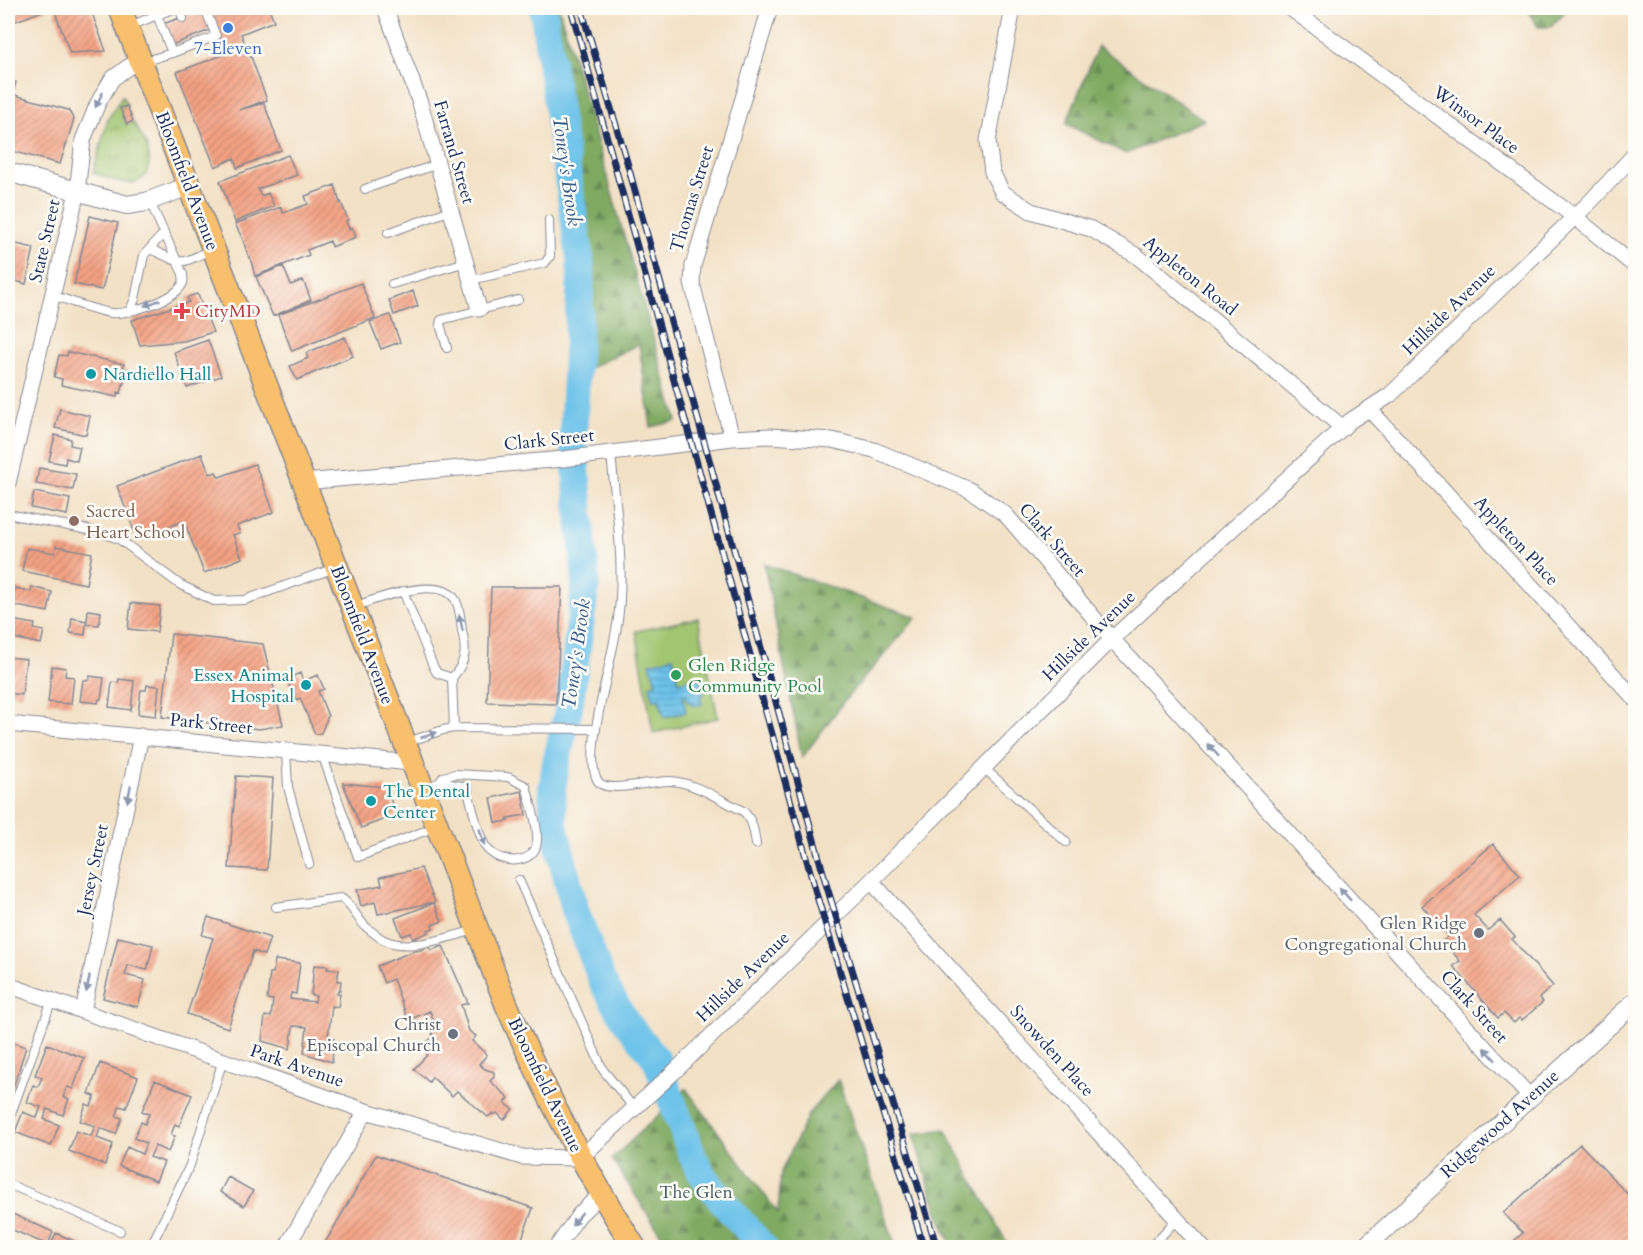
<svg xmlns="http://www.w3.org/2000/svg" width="1643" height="1255" font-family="Cardo,serif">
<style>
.grass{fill:url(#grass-tufts);stroke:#5e7a66;stroke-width:1.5}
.forest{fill:url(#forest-firs);stroke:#4e6c60;stroke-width:1.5}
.pitch{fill:#a1c56f;stroke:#5e7a66;stroke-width:1.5}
.water{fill:url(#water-rules);stroke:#4479a4;stroke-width:1.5}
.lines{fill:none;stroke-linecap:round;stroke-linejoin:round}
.river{stroke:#6dc3ea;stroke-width:28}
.building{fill:url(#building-hatch)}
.service-casing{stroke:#878892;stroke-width:10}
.minor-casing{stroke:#878892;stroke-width:17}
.tertiary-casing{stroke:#878892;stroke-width:20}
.primary-casing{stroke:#878892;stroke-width:25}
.service{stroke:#fff;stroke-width:8}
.minor{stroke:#fff;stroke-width:15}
.tertiary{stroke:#fff;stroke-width:18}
.primary{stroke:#f8bf6c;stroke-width:22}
.rail-casing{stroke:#1b2f5e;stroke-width:7}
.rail{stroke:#fdfcf7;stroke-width:4.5;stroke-dasharray:14;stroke-linecap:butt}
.oneway{fill:#8d97ae}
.shop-dot{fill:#3f7fe0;stroke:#fdfcf7;stroke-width:2}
.health-dot{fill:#e0444e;stroke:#fdfcf7;stroke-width:2}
.culture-dot{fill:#0f9aa8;stroke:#fdfcf7;stroke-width:2}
.education-dot{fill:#8d6e63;stroke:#fdfcf7;stroke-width:2}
.leisure-dot{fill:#2e9e5b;stroke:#fdfcf7;stroke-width:2}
.worship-dot{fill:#6b7280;stroke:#fdfcf7;stroke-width:2}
.labels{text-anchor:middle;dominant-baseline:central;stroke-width:5;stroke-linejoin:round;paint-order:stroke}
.shop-label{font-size:18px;fill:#366cbe;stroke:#fdfcf7}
.street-label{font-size:18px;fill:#1b2f5e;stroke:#fdfcf7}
.health-label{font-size:18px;fill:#be3a42;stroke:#fdfcf7;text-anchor:start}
.culture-label{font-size:18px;fill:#0d838f;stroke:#fdfcf7;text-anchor:start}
.education-label{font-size:18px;fill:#785e54;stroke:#fdfcf7;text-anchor:start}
.leisure-label{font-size:18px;fill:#27864d;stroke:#fdfcf7;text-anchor:start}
.worship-label{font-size:18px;fill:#5b616d;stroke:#fdfcf7;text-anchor:end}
.park-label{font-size:18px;fill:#435c63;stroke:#fdfcf7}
.water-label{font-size:20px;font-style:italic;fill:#345b88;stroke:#fdfcf7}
</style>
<defs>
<pattern id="grass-tufts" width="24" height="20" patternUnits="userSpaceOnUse" patternTransform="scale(1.5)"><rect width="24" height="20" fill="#a1c56f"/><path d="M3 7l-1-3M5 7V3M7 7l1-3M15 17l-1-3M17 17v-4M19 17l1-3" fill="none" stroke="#82a05e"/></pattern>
<pattern id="forest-firs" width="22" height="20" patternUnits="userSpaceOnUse" patternTransform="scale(1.5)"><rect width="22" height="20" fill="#80aa62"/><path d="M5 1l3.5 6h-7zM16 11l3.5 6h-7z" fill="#688b54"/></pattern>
<pattern id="water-rules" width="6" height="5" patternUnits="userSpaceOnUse" patternTransform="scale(1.5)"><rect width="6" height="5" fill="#6dc3ea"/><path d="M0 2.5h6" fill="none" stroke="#599fc1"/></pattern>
<pattern id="building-hatch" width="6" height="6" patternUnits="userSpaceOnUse" patternTransform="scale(1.5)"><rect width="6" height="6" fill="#f4a283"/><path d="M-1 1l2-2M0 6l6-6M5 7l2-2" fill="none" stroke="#c5846e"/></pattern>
</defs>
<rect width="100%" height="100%" fill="#fdfcf7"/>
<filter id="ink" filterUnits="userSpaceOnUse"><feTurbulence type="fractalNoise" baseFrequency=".0167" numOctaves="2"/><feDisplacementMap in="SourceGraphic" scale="12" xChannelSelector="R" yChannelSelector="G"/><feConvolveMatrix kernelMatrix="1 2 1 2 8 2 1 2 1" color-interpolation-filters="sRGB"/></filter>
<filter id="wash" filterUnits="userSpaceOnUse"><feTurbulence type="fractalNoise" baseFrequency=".008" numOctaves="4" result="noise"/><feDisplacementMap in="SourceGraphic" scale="24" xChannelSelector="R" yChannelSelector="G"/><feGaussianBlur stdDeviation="1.35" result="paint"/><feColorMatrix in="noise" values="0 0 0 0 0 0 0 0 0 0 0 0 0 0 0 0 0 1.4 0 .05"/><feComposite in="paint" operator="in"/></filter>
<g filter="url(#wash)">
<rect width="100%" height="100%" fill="#f3e1c6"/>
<path class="grass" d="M122 96 127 105 120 108 126 125 133 122C138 130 144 139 147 147 152 162 149 183 130 183 118 183 104 176 93 173L108 119Z"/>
<path class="forest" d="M539 8H559L677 421 651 427 639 344 589 368 571 365 577 268Z
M1526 8H1568L1551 27H1538Z
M1098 46 1204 120 1126 154 1066 124Z
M764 564 917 617 845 700 802 758Z
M838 1080 896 1247H669L612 1159 686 1089 778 1213 781 1172 809 1113Z
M945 1129 1009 1247H952L938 1213 913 1134Z"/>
<path class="pitch" d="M698 618 718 718 653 733 636 631Z"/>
<path class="water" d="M673 657 679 682 699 678 704 694 700 696 702 704 693 706 691 702H688L686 695 683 696 686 712 664 717 659 698 654 700 650 685 656 683 650 663Z"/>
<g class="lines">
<path class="river" d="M543 8 580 258 581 275 573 438 586 582 569 707 556 763 552 790 554 826 575 910 603 983 627 1023 656 1059 693 1157 703 1175 718 1196 764 1248"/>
</g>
<g id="blocks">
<path class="building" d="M8 8H51L8 24Z
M58 8H90L106 51 70 53 54 9Z
M225 8H269L274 21 241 34 245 44 226 52 211 12Z
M202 10 210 30 172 45 163 24Z
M247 46 267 100 239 110 264 103 281 150 237 168 234 158 215 167 177 72Z
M8 80 16 82 8 110Z
M15 95 68 110 74 119 60 164 8 150 11 133 8 132V120Z
M127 106 133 121 127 124 120 108Z
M288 155 297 175 258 189 261 196 268 193 274 206 235 222 220 181Z
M335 185 340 203 341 202 348 220 346 221 349 229 352 227 356 237 332 247 330 241 307 250 309 255 255 276 250 257 249 258 243 240 235 224 281 207 283 213 308 204 305 196Z
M90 216 118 223 102 290 74 284Z
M8 242 34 248 26 284 8 279Z
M283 266 291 285 303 280 311 300 273 316 256 277Z
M361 283 375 318 292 351 278 315Z
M413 291 418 306 394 315 389 300Z
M196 294 198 295 213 332 184 341 140 345 132 320 189 302 187 299 188 297Z
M390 315 400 342 381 349 370 322Z
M345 337 353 356 297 380 290 366 308 358 306 353Z
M208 340 221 376 187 388 174 352Z
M68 352 124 364 123 369 127 370 121 393 118 392 117 397 61 385 62 379 54 377 59 355 67 356Z
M60 409 90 416 86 435 55 428Z
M55 435 71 439 70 445 80 447 77 461 66 458 65 464 49 461Z
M202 454 210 474 216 472 219 477 255 464 274 512 237 526 240 533 233 535 242 558 204 573 184 521 137 539 117 486Z
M39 468 76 474 73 490 36 484Z
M34 492 70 499 67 515 31 508Z
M56 546 92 553 86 584 22 571 27 548 55 553Z
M32 587 52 592 48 612 11 605 15 588 31 592Z
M491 587H562L556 704 487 702Z
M131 603 160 606 157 632 128 629Z
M88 610 101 612 99 625 86 624 85 635 70 633 72 618 87 621Z
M12 620 35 624 34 629 44 631 41 644 9 637Z
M171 634 263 644 283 725 259 729 162 717Z
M8 657 26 659 22 695 8 693Z
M52 666 66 668 65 676 74 677 71 704 48 702Z
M300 673 303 681 318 675 324 689 318 691 328 716 321 733 315 734 300 698 295 700 287 679Z
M89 676 104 678 101 699H99L98 703 80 701 83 680H89Z
M119 679 134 681 131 710 109 707 112 682 118 683Z
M147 685 159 686 156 716 138 714 141 690H146Z
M236 776 273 778 267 870 229 868Z
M343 783 386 787 396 815 361 828Z
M522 791 526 815 508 818V821L496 823 491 798Z
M1493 844 1520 875 1474 915 1488 930 1500 920 1515 937 1512 939 1553 986 1539 998 1543 1002 1522 1020 1519 1018 1514 1023 1504 1013 1498 1018 1453 966 1460 961 1443 941 1449 936 1422 906Z
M421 868 435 902 378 914 375 902 361 906 357 890 382 885 380 877Z
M434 903 442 921 432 925 433 928 428 930 429 932 413 939 411 933 402 936 395 918Z
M208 917 270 938 264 955 253 951 228 1028 187 1014 213 938 202 935Z
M118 937 153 945 147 970 128 965 125 975 145 980 138 1007 103 998Z
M443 946 468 1003 461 1005 469 1031 476 1036 472 1041 487 1055 479 1064 485 1069 494 1072V1077L490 1081 509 1098 505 1103 513 1109 504 1120 497 1113 494 1115 493 1113 488 1117 457 1091 452 1096 432 1077 429 1082 414 1069 427 1055 426 1043 433 1037 432 1031 437 1029 430 1011 408 1020 393 979 384 983 377 966 416 950 417 951 429 947 431 950Z
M275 960 300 963 296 994 291 993 290 999 315 1002 316 996 311 995 314 965 328 966 327 969 339 970 337 981H341L340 990H338L337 994H340L338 1007 332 1006 328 1038 334 1039 332 1062 304 1053 307 1027 293 1026 290 1049 262 1041 265 1016 271 1017 273 1000 267 999 270 973H273Z
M8 1041 26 1047 14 1085 8 1083Z
M47 1044 84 1058 73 1089 67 1087 63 1097 69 1099 63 1115 47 1109 44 1119 59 1125 51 1146 15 1132 23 1112 37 1118 41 1107 27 1102 33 1085 38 1087 42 1077 35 1075Z
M100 1063 138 1077 126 1108 120 1106 116 1116 122 1118 116 1134 100 1128 97 1138 113 1144 105 1165 69 1151 76 1131 91 1136 95 1126 80 1121 86 1104 91 1106 95 1096 89 1094Z
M155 1080 192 1095 179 1126 175 1124 171 1135 175 1136 168 1152 155 1146 150 1157 164 1162 156 1181 119 1166 127 1147 142 1154 146 1143 134 1138 141 1122 145 1124 149 1114 142 1111Z
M1580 1144 1635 1202V1248H1506L1523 1233 1503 1213Z
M376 1155 533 1208 521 1241 517 1248H322Z
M228 1177 253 1191 244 1206 220 1192Z
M8 1212 53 1232 48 1245 8 1228Z
M56 1233 90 1248 50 1247Z"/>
</g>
</g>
<g filter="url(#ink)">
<use href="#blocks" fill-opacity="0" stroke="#878892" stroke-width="1.5"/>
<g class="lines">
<g class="service-casing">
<path id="service" d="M175 8 157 15 172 53 216 36 205 8
M179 8 183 18
M130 26 157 15
M142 62 172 53
M365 189 438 164
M388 233 451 210
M150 249C185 264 176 267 212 249
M471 280 545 263 550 256 549 220
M392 284 466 262
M52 295C71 301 92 310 111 313 127 315 176 300 183 283 184 280 183 277 183 274L150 202
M129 312 135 299 144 255 164 233
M447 348 440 324 441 320 518 300
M611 453C615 499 623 553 620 598 619 621 614 643 609 665 605 687 581 771 601 784 613 792 652 781 668 781 690 780 723 801 743 811 753 820 754 831 756 844
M8 514 99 532 119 539 179 584 214 601 245 600 335 568
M403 591 433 666 437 673 452 678 454 728
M354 607C375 599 439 575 455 599 460 607 461 621 462 631 467 651 466 662 452 678
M408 742 443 730 454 728 596 729
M286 751 288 787 309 864
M322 754 358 857 435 827
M984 768 1066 842
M426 788 440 782 443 777 455 774 508 777 526 786C530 801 542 835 535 849 525 868 492 861 484 844 476 827 472 805 467 787L440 782
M519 880 603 1070 634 1108
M276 907 341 898C352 905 356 917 365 926 370 930 378 937 384 940 409 952 449 937 475 930
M8 1122 52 1000
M8 1144V1148
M8 1184 120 1231
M150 1248 190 1165 223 1060
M1150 1248 1177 1219"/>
</g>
<g class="minor-casing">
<path id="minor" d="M385 8 420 103 479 309
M1013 8 988 141 992 172 1002 192 1031 211 1091 229 1137 256 1343 428
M1290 8 1575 217 1636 267
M1369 409 1636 700
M732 438 692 283 693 266 770 8
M304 482 563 459 732 438 770 436 832 440 874 450 970 490 1006 515 1112 639 1530 1097
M8 483 77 192 83 140 98 103 112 79 128 67 141 62
M8 724 411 763
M871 881 1203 1248
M8 985 366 1111 522 1157 580 1158 675 1071 871 881 1112 639 1350 421 1390 395 1591 201 1636 153
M83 1011 141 736
M286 1248 366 1111
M556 1248 579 1215 601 1194"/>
</g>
<g class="tertiary-casing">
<path id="tertiary" d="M8 172 127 205 146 202 189 186
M1364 1248 1636 1001"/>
</g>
<g class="primary-casing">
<path id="primary" d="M120 8 507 1006C544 1090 585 1171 635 1248"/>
</g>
<use href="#service" class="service"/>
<use href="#minor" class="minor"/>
<use href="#tertiary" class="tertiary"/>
<use href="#primary" class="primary"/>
<g class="rail-casing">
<path id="rail" d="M571 8 816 893 924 1248
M581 8 627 162 827 887 937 1248"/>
</g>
<use href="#rail" class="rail"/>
</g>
<defs><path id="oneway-solid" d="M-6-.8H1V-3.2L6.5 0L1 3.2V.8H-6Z" transform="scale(1.5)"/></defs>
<g class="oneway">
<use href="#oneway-solid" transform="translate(99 100) rotate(116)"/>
<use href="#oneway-solid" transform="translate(152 303) rotate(160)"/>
<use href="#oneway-solid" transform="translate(461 623) rotate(-102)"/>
<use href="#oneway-solid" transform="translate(429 735) rotate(-18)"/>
<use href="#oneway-solid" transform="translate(1213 750) rotate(-132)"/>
<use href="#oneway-solid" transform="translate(129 794) rotate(102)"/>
<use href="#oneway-solid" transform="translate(482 837) rotate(72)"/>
<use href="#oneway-solid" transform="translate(1345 894) rotate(-132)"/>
<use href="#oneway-solid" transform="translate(88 984) rotate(102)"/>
<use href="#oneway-solid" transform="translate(1490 1054) rotate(-132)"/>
<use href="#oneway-solid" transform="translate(577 1219) rotate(128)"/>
</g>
</g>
<circle class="shop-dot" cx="228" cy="28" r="6"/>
<path class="health-dot" d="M179 302h6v6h6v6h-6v6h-6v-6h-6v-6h6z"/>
<g class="culture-dot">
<circle cx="91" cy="374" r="6"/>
<circle cx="306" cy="685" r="6"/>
<circle cx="371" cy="801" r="6"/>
</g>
<circle class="education-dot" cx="74" cy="521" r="6"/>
<circle class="leisure-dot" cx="676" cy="675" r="6"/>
<g class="worship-dot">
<circle cx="1479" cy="933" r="6"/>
<circle cx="453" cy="1034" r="6"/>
</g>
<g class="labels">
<g class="shop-label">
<text x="228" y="48">7-Eleven</text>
</g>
<g class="street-label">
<text transform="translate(1476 120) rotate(36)">Winsor Place</text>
<text transform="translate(454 152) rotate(74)">Farrand Street</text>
<text transform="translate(187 181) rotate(69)">Bloomfield Avenue</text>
<text transform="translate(692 199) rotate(-73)">Thomas Street</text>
<text transform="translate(45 241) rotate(-77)">State Street</text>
<text transform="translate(1190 276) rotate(39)">Appleton Road</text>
<text transform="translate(1449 310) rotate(-44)">Hillside Avenue</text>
<text transform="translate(549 440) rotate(-6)">Clark Street</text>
<text transform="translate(1052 540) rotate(49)">Clark Street</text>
<text transform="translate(1516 541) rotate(47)">Appleton Place</text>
<text transform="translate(362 635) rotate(69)">Bloomfield Avenue</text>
<text transform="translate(1089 636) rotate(-44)">Hillside Avenue</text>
<text transform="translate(211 724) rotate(6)">Park Street</text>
<text transform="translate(93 870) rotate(-78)">Jersey Street</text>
<text transform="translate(743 977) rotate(-44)">Hillside Avenue</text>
<text transform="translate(1474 1007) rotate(48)">Clark Street</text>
<text transform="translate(1052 1051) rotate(48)">Snowden Place</text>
<text transform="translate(297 1066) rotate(19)">Park Avenue</text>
<text transform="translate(545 1085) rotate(64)">Bloomfield Avenue</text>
<text transform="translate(1500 1124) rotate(-42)">Ridgewood Avenue</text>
</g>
<g class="health-label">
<text x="195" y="311">CityMD</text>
</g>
<g class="culture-label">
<text x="103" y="374">Nardiello Hall</text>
<text x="294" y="675" text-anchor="end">Essex Animal<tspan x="294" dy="21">Hospital</tspan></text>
<text x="383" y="791">The Dental<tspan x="383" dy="21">Center</tspan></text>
</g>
<g class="education-label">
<text x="86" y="511">Sacred<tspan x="86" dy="21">Heart School</tspan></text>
</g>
<g class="leisure-label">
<text x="688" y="665">Glen Ridge<tspan x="688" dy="21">Community Pool</tspan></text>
</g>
<g class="worship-label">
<text x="1467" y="923">Glen Ridge<tspan x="1467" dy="21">Congregational Church</tspan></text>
<text x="441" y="1024">Christ<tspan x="441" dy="21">Episcopal Church</tspan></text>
</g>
<g class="park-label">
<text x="696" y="1192">The Glen</text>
</g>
<g class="water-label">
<text transform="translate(567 171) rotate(82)">Toney's Brook</text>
<text transform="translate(576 654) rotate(-82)">Toney's Brook</text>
</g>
</g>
<rect width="1643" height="1255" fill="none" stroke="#fdfcf7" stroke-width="30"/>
</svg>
